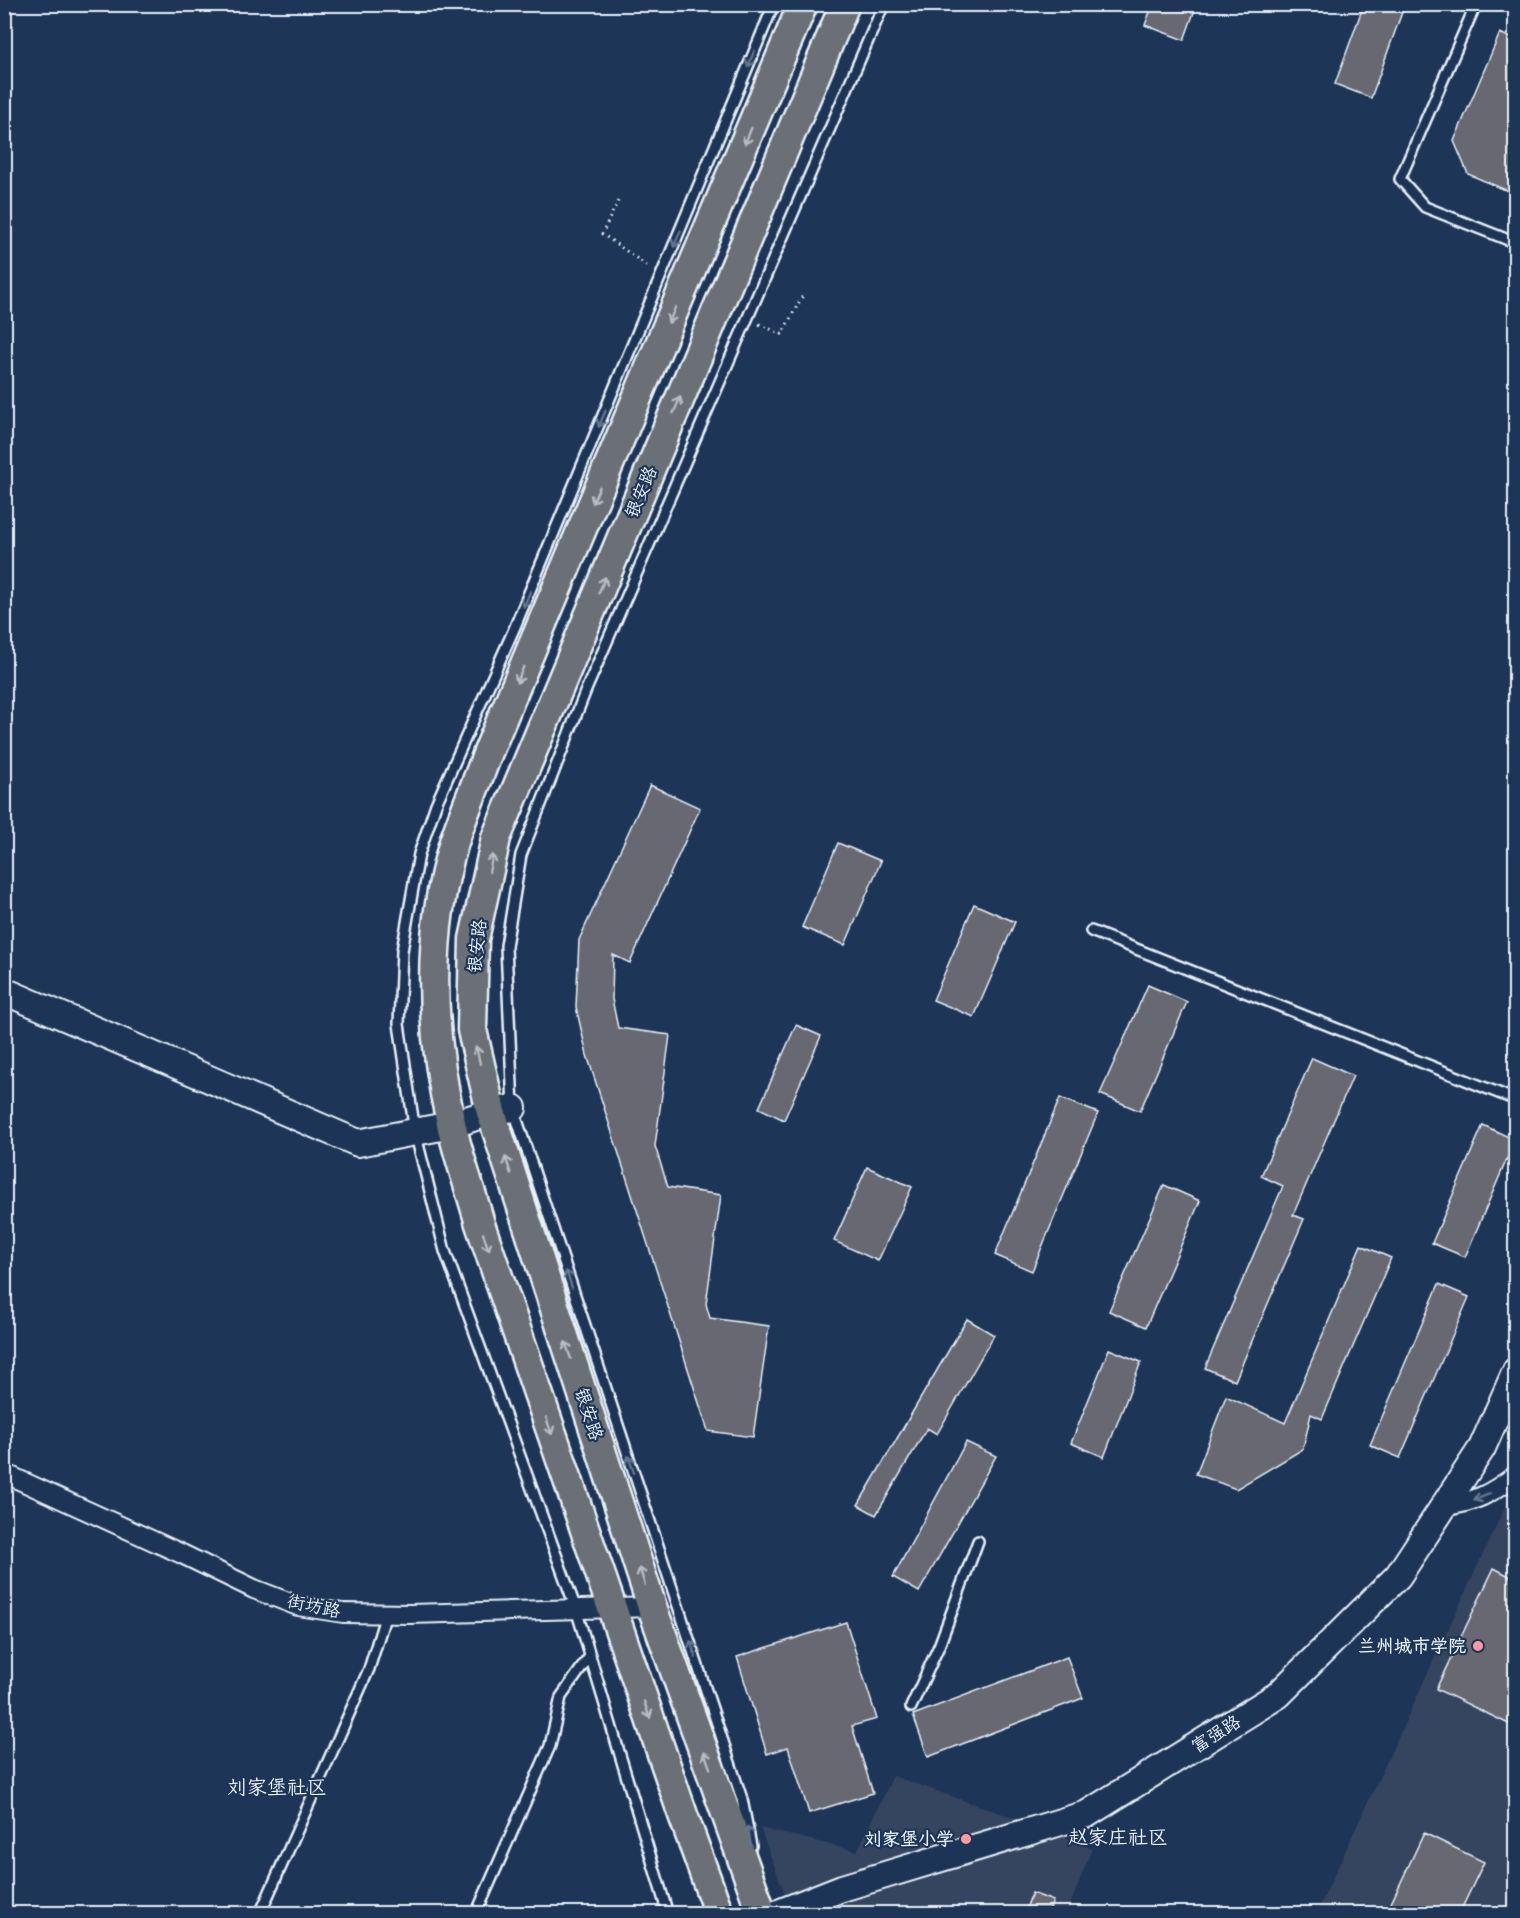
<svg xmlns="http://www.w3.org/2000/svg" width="1520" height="1918" font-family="Sriracha,'LXGW WenKai TC',sans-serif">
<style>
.built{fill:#34445f}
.building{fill:#686872;stroke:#e8f1f8;stroke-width:1.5}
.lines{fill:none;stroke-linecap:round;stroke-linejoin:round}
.lane-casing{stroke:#e8f1f8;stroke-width:14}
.street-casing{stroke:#e8f1f8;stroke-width:22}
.secondary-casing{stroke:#e8f1f8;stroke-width:30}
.primary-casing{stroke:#e8f1f8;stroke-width:33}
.path{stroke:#e8f1f8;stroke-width:3;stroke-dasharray:1.5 4.5;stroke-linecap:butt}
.lane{stroke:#1d3557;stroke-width:9}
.street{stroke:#1d3557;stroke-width:18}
.secondary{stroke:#1d3557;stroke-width:26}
.primary{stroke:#6b7074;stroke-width:28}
.oneway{stroke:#64778f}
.oneway2{stroke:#b6bdc3}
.poi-dot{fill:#ff9aa2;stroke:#1d3557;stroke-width:2}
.labels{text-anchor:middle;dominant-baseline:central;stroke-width:4.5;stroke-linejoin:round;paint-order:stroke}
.street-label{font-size:18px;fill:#e8f1f8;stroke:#1d3557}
.poi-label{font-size:18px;font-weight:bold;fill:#e8f1f8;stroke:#1d3557;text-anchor:end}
.neighbourhood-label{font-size:20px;fill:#e8f1f8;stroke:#1d3557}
</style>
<rect width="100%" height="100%" fill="#1d3557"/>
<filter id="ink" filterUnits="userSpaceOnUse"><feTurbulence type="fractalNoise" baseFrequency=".0167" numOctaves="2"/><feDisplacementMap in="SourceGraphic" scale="12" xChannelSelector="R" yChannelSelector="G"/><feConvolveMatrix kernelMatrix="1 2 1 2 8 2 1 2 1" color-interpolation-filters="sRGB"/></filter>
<g filter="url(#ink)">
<path class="built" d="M1515 1485V1913L1316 1914 1495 1528Z
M893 1776 1044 1828 1092 1849 1067 1913H792L760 1828 857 1851Z"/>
<path class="building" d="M1153 4H1197L1184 40 1145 25Z
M1364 4H1405L1371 98 1335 84Z
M1500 33 1515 40V194L1468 174 1454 141Z
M650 785 700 808 630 963 613 955 612 999 618 1028 670 1035 655 1146 668 1187 721 1195 706 1304 710 1318 769 1326 753 1437 708 1431 587 1055 576 1007 579 940Z
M838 843 881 861 845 945 802 927Z
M974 904 1015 922 974 1017 933 1000Z
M1148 985 1187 1002 1140 1111 1100 1094Z
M796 1025 821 1036 784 1120 759 1108Z
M1312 1058 1353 1076 1293 1215 1304 1219 1235 1381 1205 1368 1283 1186 1261 1176Z
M1060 1098 1098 1113 1032 1271 995 1255Z
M1483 1125 1515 1140 1465 1257 1432 1243Z
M867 1167 912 1187 878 1261 834 1241Z
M1164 1185 1200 1201 1146 1327 1109 1311Z
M1361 1245 1391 1258 1322 1419 1311 1414 1303 1449 1236 1489 1196 1474 1226 1396 1285 1423Z
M1439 1284 1469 1297 1400 1458 1370 1445Z
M967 1319 994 1335 937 1434 927 1428 876 1515 858 1505Z
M1109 1349 1141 1362 1104 1457 1071 1443Z
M966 1442 996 1456 919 1592 893 1577Z
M1494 1568 1515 1579V1727L1436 1689Z
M846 1622 877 1719 852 1726 873 1793 809 1813 788 1747 767 1754 737 1657Z
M1067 1657 1083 1698 928 1757 913 1715Z
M1424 1833 1484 1862 1459 1914H1386Z
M1032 1893 1053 1901 1048 1914H1024Z"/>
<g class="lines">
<g class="lane-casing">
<path id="lane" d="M1476 4 1400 179 1425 207 1516 243
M1091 931 1516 1100
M911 1707 939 1646 978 1541
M751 1846 742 1799 513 1108 506 946 521 855 586 690 884 4
M260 1914 369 1669 386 1614
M476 1914 550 1746 561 1697 590 1656
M668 1914 576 1609 445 1251 415 1132 399 1024 402 951 419 854 436 804 514 629 774 4"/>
</g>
<g class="street-casing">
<path id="street" d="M4 1473 182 1554 254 1589 298 1606 343 1613 410 1614 652 1607
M1444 1506C1474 1503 1492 1493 1516 1475"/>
</g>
<g class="secondary-casing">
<path id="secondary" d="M4 991 358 1143 451 1125 491 1112 513 1108
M776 1914 842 1888 1087 1814 1278 1695 1398 1576 1482 1448 1516 1371"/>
</g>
<g class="primary-casing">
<path id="primary" d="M719 1914 683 1815 480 1224C471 1190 458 1157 451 1123 430 1030 426 934 454 842 464 812 477 782 488 752L803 4
M762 1914 652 1607 491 1112 472 1030 474 939 496 838 845 4"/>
</g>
<path class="path" d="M618 201 602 234 649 267
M759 324 782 334 803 295"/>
<use href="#lane" class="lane"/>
<use href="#street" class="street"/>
<use href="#secondary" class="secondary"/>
<use href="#primary" class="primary"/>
</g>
<defs><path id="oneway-shaft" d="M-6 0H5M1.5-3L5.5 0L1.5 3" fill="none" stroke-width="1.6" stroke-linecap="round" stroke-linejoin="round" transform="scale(1.5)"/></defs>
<g class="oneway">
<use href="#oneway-shaft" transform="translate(751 59) rotate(113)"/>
<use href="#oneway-shaft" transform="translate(677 239) rotate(113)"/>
<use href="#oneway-shaft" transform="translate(602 419) rotate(113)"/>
<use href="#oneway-shaft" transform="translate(527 599) rotate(113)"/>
<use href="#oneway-shaft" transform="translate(569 1279) rotate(-109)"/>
<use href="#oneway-shaft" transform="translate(631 1464) rotate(-109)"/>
<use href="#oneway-shaft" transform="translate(1482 1497) rotate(158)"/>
<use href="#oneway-shaft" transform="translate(693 1649) rotate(-108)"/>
<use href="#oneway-shaft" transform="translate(749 1835) rotate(-100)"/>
</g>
<g class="oneway2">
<use href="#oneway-shaft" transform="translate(748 136) rotate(113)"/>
<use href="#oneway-shaft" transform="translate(672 315) rotate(113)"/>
<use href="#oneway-shaft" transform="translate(677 405) rotate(-67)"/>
<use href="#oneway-shaft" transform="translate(596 495) rotate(113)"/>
<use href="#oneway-shaft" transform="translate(602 585) rotate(-67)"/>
<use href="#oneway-shaft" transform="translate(520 675) rotate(113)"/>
<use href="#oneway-shaft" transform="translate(491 863) rotate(-78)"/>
<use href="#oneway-shaft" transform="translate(478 1055) rotate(-103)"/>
<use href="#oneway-shaft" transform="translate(508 1165) rotate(-108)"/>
<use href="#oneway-shaft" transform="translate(486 1242) rotate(71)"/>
<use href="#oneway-shaft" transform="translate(568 1350) rotate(-108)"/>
<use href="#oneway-shaft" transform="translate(549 1426) rotate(71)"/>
<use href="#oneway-shaft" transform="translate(642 1576) rotate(-108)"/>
<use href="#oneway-shaft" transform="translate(647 1710) rotate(71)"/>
<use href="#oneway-shaft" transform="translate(707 1760) rotate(-110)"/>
</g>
</g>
<g class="poi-dot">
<circle cx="1478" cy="1646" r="6"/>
<circle cx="966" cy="1839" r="6"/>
</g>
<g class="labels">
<g class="street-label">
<text transform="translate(641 492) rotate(-67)">银安路</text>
<text transform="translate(477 946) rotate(-84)">银安路</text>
<text transform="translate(589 1414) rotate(72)">银安路</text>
<text transform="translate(314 1606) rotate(12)">街坊路</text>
<text transform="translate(1216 1734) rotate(-32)">富强路</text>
</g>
<g class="poi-label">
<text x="1466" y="1646">兰州城市学院</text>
<text x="954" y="1839">刘家堡小学</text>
</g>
<g class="neighbourhood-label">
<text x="277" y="1787">刘家堡社区</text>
<text x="1118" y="1837">赵家庄社区</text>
</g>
</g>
<rect width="1520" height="1918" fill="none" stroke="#1d3557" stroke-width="24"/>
<rect x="12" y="12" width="1496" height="1894" fill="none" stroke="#e8f1f8" stroke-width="2" filter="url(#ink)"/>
</svg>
